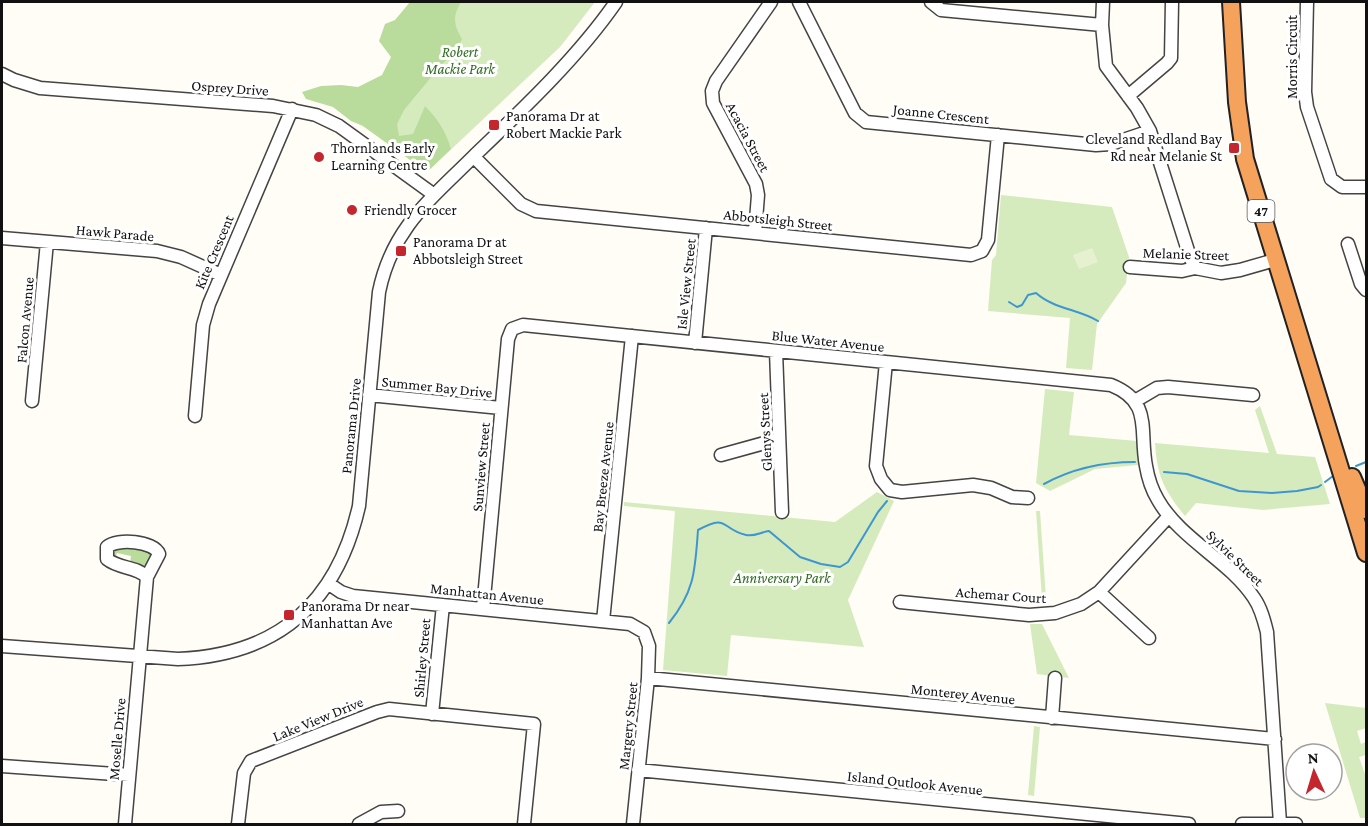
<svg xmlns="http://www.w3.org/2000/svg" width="1368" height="826" font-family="'Crimson Pro',serif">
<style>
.green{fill:#d5ebbd}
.forest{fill:#b9dc9c}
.pitch{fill:#e6f2cf}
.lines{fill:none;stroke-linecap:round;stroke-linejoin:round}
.stream{stroke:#3f96cf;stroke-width:2}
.minor-casing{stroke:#444;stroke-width:15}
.highway-casing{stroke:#222;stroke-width:20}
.minor{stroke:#fff;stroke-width:12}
.highway{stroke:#f5a25d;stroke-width:16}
.poi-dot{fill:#c4262e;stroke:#fff;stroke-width:2}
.labels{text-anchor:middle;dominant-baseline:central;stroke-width:6;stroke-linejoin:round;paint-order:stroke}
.shield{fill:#fff;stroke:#585858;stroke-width:1.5}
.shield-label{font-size:14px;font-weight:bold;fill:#111}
.park-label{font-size:15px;font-style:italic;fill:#2f6b1f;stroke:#fff}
.street-label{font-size:15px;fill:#111;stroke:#fff}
.poi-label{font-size:15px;fill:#111;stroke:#fff;text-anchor:start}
</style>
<rect width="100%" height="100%" fill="#fffdf5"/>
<path class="green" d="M421 2H595L560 47 427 172 363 126Z
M1001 195 1112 207 1129 257 1126 283 1097 324 1092 370 1066 368 1070 318 988 311 992 260 996 255Z
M1045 389 1074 392 1069 435 1137 441 1138 465 1095 469 1050 491 1036 483Z
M1260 406 1277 454 1315 457 1330 504 1263 510 1196 503 1185 516C1164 490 1157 476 1155 443L1269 453 1255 410Z
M877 492 894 501 848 600 864 647 731 635 727 676 663 670 675 511 624 506V502L835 522Z
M1036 511H1040L1046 599H1042Z
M1030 624H1042L1069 678 1037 674Z
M1325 703 1366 708V728L1357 731 1361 744 1366 742V755L1359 757 1366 777V818H1360Z
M1034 726 1040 727 1034 796 1028 795Z"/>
<path class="forest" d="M410 2H461C452 17 454 25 462 39L455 53 442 64 404 110 397 124 399 136 413 134 425 106C438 119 446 132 451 149L427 172 363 126 351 121 333 107 306 99 302 92 321 86 341 85 358 87 382 75 391 57 379 41 385 24 395 20Z
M119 546 151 550 153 556 144 567 130 564 131 556 117 553 114 561 111 553 112 548Z"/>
<path class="pitch" d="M1092 248 1098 262 1079 269 1073 255Z"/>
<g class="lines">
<path class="stream" d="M1009 302 1017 307 1022 305 1028 295 1036 293C1054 309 1078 309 1098 321
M1356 466 1366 462
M1164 472 1187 474 1239 491 1272 493 1297 491 1318 487 1321 485
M1325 482 1333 476
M1044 484C1073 468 1102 462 1135 462
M669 623C695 591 695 570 698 530 729 513 720 529 746 535 754 537 761 532 769 531L800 557 821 564 840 567 848 562 878 512 887 501"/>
<g class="minor-casing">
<path id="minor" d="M799 2 855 113 866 122 1096 145 1111 144 1150 131
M931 2 941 10 1102 25 1106 66 1137 108 1150 131 1190 257 1195 268
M1307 2 1305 92 1307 107 1331 179 1342 187H1366
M1102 25 1103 2
M2 74 14 80 40 88 273 106 316 115 339 126 433 194
M1128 96 1167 63 1171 58 1172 2
M474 157 521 204 536 211 971 255 982 251 988 240 998 135
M755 233 758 195 756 184 713 103 712 91 716 81 771 2
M2 238 157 251 181 257 221 275
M1348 244 1361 284 1366 290
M1130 267 1182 271 1195 268 1221 273 1240 270 1275 260
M695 343 706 228
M776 351 782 512
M886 362 876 466 881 479 890 490 902 492 973 485 991 488 1012 497 1028 498
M369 395 501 408
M32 401 47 242
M1135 401 1157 388 1168 387 1253 395
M195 416 203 325 209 304 292 109
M721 455 779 439
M329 584 341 592 353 596 630 624 644 632 649 646 648 678 633 824
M1099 592 1149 638
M900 602 1029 615 1055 613 1081 604 1099 592 1169 516
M483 609 508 339 512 329 523 325 1111 385C1153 402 1139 430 1146 466 1148 478 1152 490 1158 500 1181 540 1229 560 1254 598 1261 608 1264 620 1267 632L1280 823
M603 621 632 336
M2 646 178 659C278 655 337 603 359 506L379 292C392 228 431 199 474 156 523 109 578 57 616 2
M648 678 1275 739
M432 714 443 605
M1052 718 1055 678
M2 766 129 775
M638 770 1189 824
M125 824 147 577 159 554C154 541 117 538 107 547V559C119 569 136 566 147 577
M238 824 244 773 251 761 377 712 389 709 534 724 524 824
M359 824 381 812 398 811
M1242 824H1296"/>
</g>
<g class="highway-casing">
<path id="highway" d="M1231 2 1237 102 1245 159 1366 553
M1352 477 1366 510"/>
</g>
<use href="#minor" class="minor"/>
<use href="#highway" class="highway"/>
</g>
<g class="poi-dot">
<rect x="488" y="119" width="12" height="12" rx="3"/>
<rect x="1228" y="142" width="12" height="12" rx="3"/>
<circle cx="319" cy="157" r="6"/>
<circle cx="352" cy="210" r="6"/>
<rect x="395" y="245" width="12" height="12" rx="3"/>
<rect x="283" y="609" width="12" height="12" rx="3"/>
</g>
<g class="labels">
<rect class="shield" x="1247.5" y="200" width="27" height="22" rx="4.5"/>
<g class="shield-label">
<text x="1261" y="211">47</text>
</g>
<g class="park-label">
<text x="460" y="52">Robert<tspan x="460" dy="17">Mackie Park</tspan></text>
<text x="782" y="578">Anniversary Park</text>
</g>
<g class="street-label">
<text transform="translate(1292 57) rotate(-90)">Morris Circuit</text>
<text transform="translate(230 88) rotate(4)">Osprey Drive</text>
<text transform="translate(941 114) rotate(6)">Joanne Crescent</text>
<text transform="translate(748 137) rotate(62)">Acacia Street</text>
<text transform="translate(778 220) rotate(6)">Abbotsleigh Street</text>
<text transform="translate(115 233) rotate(5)">Hawk Parade</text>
<text transform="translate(214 252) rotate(-67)">Kite Crescent</text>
<text transform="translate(1186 254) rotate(2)">Melanie Street</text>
<text transform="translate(686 284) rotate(-84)">Isle View Street</text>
<text transform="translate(25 320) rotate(-85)">Falcon Avenue</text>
<text transform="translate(828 341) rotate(6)">Blue Water Avenue</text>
<text transform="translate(437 387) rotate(6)">Summer Bay Drive</text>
<text transform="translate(351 426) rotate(-84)">Panorama Drive</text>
<text transform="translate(765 432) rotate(-93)">Glenys Street</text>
<text transform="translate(481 467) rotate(-85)">Sunview Street</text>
<text transform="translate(603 477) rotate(-84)">Bay Breeze Avenue</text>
<text transform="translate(1235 558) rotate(44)">Sylvie Street</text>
<text transform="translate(487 594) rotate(6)">Manhattan Avenue</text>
<text transform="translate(1001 595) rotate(4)">Achemar Court</text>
<text transform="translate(422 658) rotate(-85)">Shirley Street</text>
<text transform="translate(963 694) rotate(6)">Monterey Avenue</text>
<text transform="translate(318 719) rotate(-22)">Lake View Drive</text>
<text transform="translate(628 726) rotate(-84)">Margery Street</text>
<text transform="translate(117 739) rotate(-85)">Moselle Drive</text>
<text transform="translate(915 783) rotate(6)">Island Outlook Avenue</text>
</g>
<g class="poi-label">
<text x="506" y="116">Panorama Dr at<tspan x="506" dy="17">Robert Mackie Park</tspan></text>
<text x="1222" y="139" text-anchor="end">Cleveland Redland Bay<tspan x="1222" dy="17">Rd near Melanie St</tspan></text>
<text x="331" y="148">Thornlands Early<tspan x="331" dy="17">Learning Centre</tspan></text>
<text x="364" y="210">Friendly Grocer</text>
<text x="413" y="242">Panorama Dr at<tspan x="413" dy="17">Abbotsleigh Street</tspan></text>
<text x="301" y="606">Panorama Dr near<tspan x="301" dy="17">Manhattan Ave</tspan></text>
</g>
</g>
<rect width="1368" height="826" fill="none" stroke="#111111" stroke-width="6"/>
<g transform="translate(1314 772) rotate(356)"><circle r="28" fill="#ffffff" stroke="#a0a0a0" stroke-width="1.5"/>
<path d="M0-4.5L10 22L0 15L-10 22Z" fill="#c4262e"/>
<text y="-9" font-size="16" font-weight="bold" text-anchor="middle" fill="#111111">N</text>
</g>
</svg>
